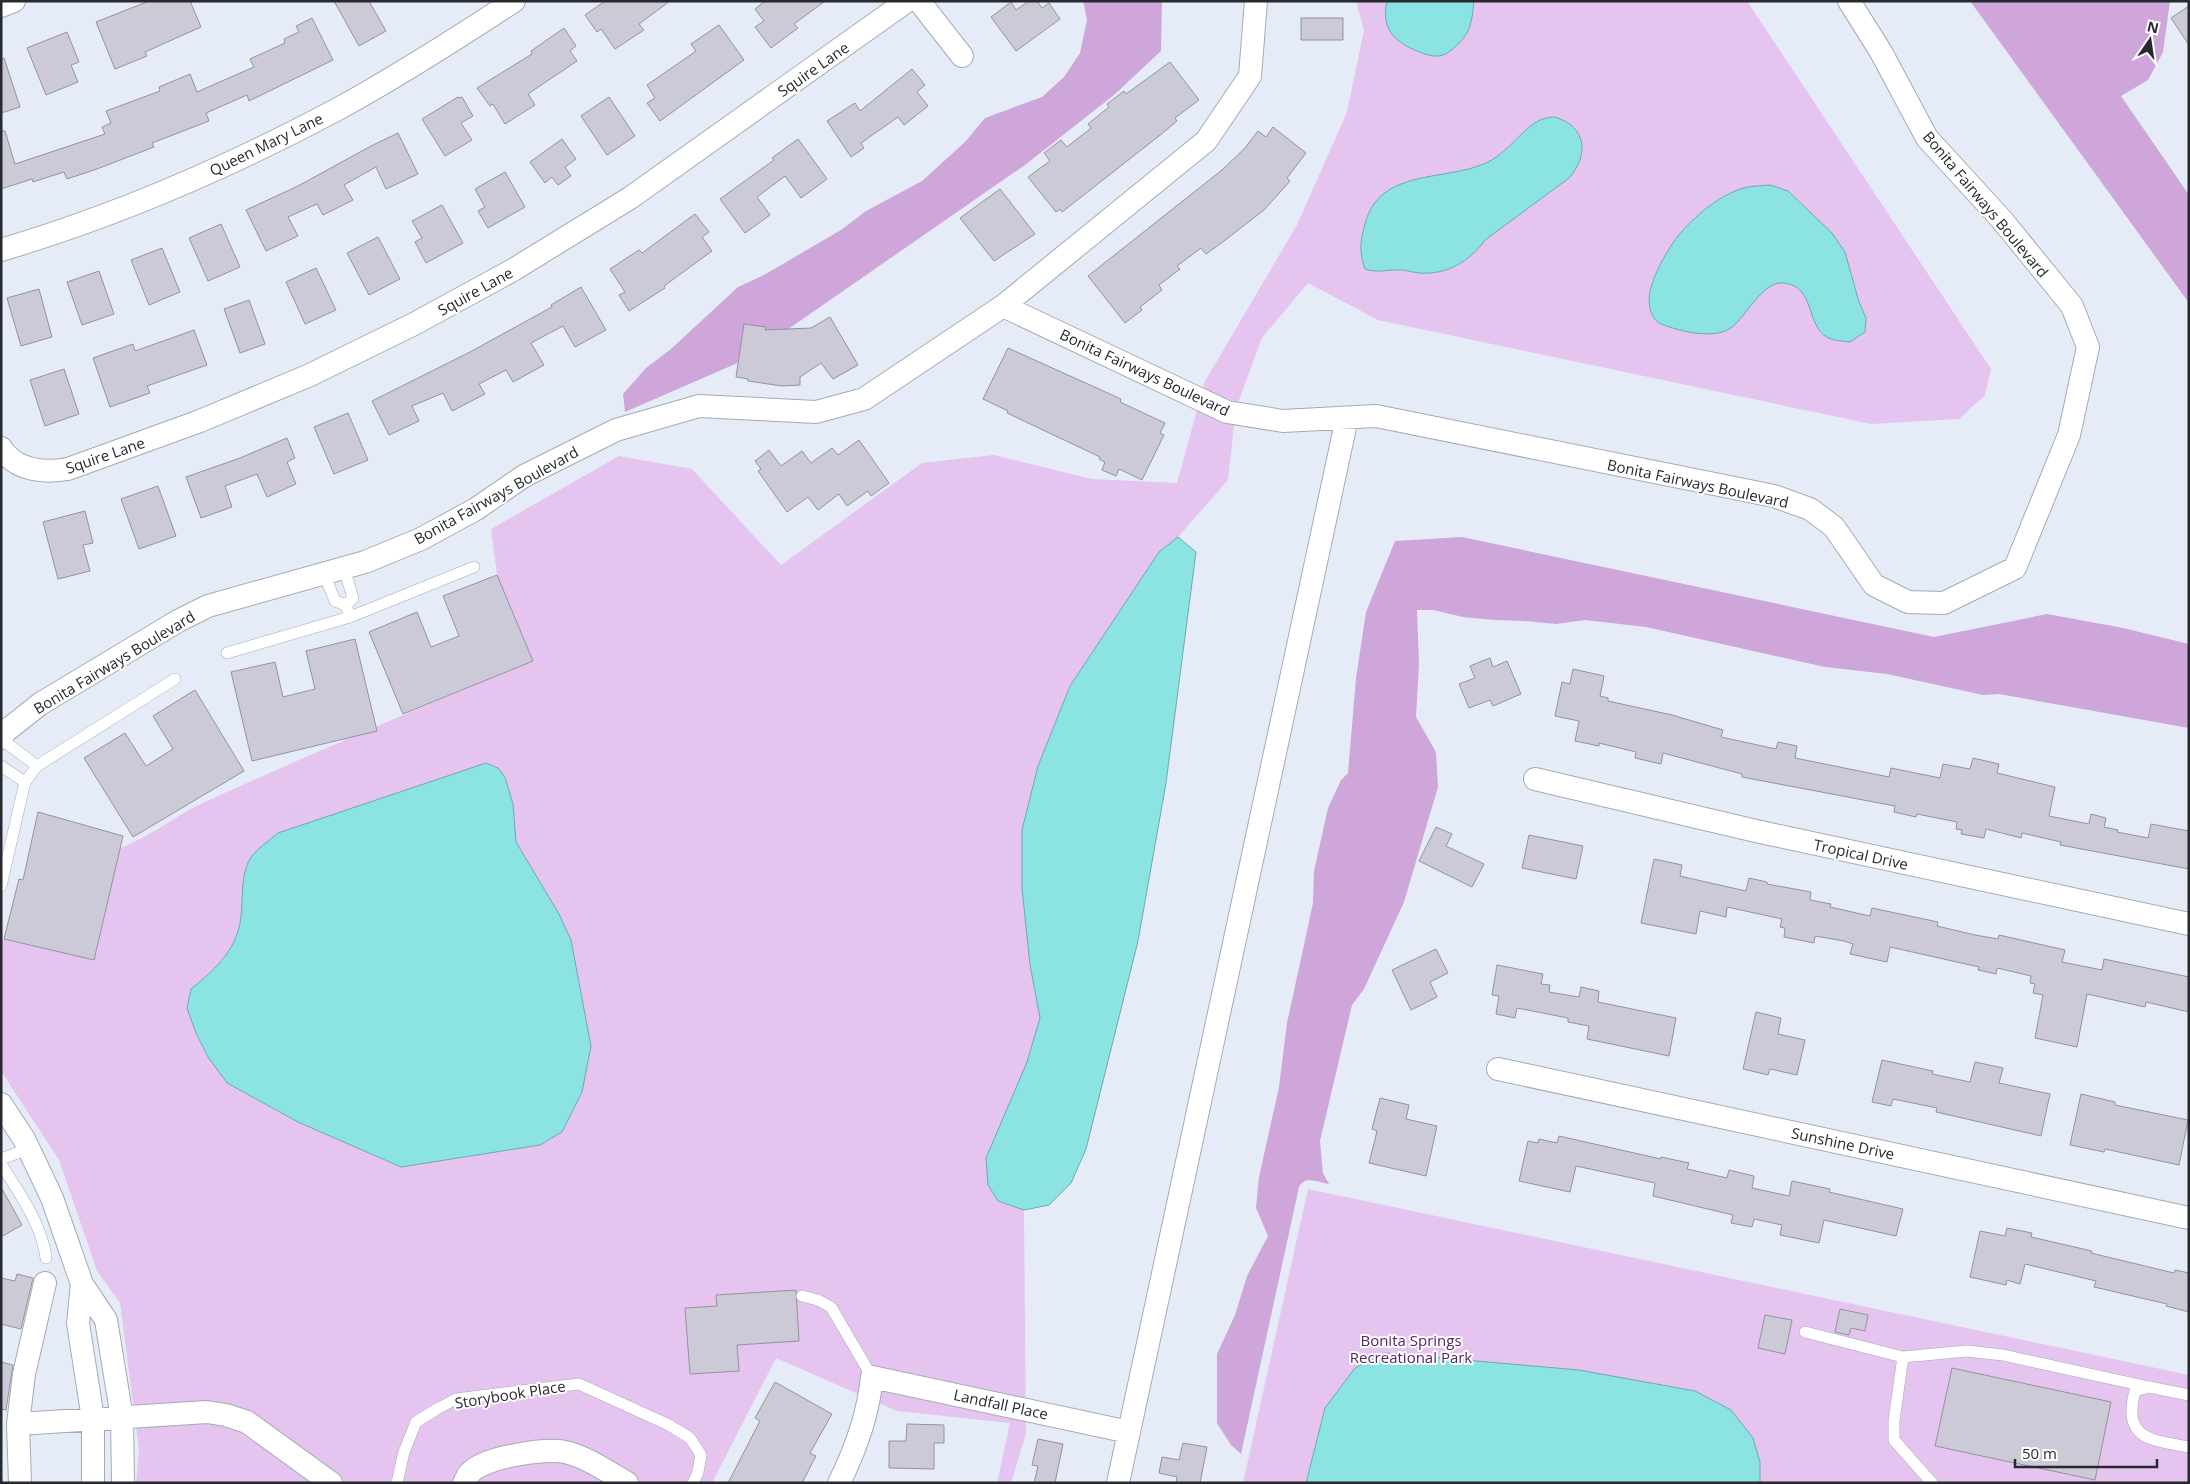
<svg xmlns="http://www.w3.org/2000/svg" width="2190" height="1484" font-family="'Open Sans',sans-serif">
<style>
.green{fill:#e5c4ef}
.forest{fill:#cea6da}
.water{fill:#8be3e3;stroke:#6dabac}
.building{fill:#cbcad6;stroke:#93939e}
.lines{fill:none;stroke-linecap:round;stroke-linejoin:round}
.lane-casing{stroke:#a4abb5;stroke-width:12}
.street-casing{stroke:#a4abb5;stroke-width:24}
.lane{stroke:#fff;stroke-width:11}
.street{stroke:#fff;stroke-width:22}
.labels{text-anchor:middle;dominant-baseline:central;stroke-width:4;stroke-linejoin:round;paint-order:stroke}
.street-label{font-size:15px;fill:#26292d;stroke:#fff}
.park-label{font-size:15px;fill:#552462;stroke:#fff}
</style>
<rect width="100%" height="100%" fill="#e5ecf7"/>
<path class="green" d="M1356 1H1747L1991 369 1985 395 1959 419 1871 424 1378 320 1308 283 1262 338 1236 408 1228 480 1178 537 1196 552 1166 783 1138 941 1086 1149 1071 1183 1049 1205 1024 1210 1026 1434 1011 1483H997L1010 1423 897 1411 776 1358 712 1483H136L139 1449 120 1303 97 1271 59 1160 1 1071V939L94 959 120 848C151 837 177 814 207 801 315 752 423 706 533 661L497 575 491 529 619 456 692 469 781 565 922 463 994 455 1092 479 1177 483 1205 381 1297 225 1347 112 1364 30Z
M1308 1189 2189 1375V1483H1243Z"/>
<path class="forest" d="M1083 1H1162L1161 51 1114 95 1025 165 742 361 625 412 623 394 646 368 671 349 738 287 764 275 841 230 866 211 922 181 965 142 985 118 1042 97 1064 77 1080 53 1087 20Z
M1970 1H2170L2163 52 2148 80 2121 96 2189 195V303Z
M1462 537 1934 637 2047 614 2123 628 2189 644V728L1999 694 1983 695 1887 674 1825 667 1646 627 1585 620 1556 624 1525 621 1494 620 1463 617 1433 610H1417L1419 664 1416 717 1436 752 1438 787 1404 902 1364 989 1352 1005 1320 1141 1323 1173 1329 1184C1318 1182 1305 1175 1299 1187L1241 1454 1231 1445 1217 1423V1354L1235 1315 1247 1276 1268 1236 1256 1208 1259 1177 1279 1087 1287 1023 1313 903 1314 871 1328 808 1341 780 1348 773 1356 678 1366 612 1395 541Z"/>
<path class="water" d="M1387 1H1474C1473 10 1472 23 1468 31 1463 40 1452 52 1443 55 1434 58 1424 54 1417 51 1393 41 1381 28 1387 1Z
M1555 117C1587 127 1589 155 1569 178L1485 240C1469 262 1447 275 1419 273 1411 272 1403 269 1396 270 1383 270 1379 273 1365 269 1359 253 1360 241 1365 224 1380 166 1448 183 1490 161 1509 151 1523 128 1540 120 1544 118 1550 117 1555 117Z
M1770 185 1788 191 1832 233 1845 252 1859 302 1866 318 1865 332 1850 342C1844 341 1834 341 1828 338 1805 325 1816 287 1784 283 1763 280 1745 318 1731 328 1713 340 1679 331 1661 324 1649 318 1648 302 1650 291 1655 272 1664 256 1675 240 1690 220 1715 198 1740 189 1748 186 1760 186 1770 185Z
M1178 537 1196 552 1166 783 1138 941 1086 1149 1071 1183 1049 1205 1024 1210 998 1201 988 1185 986 1158 1027 1062 1040 1018 1030 965 1022 888V830L1038 766 1070 686 1159 552Z
M486 763 498 768 505 777 513 804 516 842 559 914 571 940 591 1046 582 1092 562 1132 540 1145 401 1167 298 1122 227 1083 208 1057 196 1033 187 1008 191 989C212 972 235 952 240 923 244 904 239 873 252 856 259 847 270 840 278 833Z
M1385 1353 1579 1370 1695 1391 1731 1410 1753 1438 1760 1462V1483H1306L1325 1408 1355 1368Z"/>
<path class="building" d="M149 1H190L201 27 145 52 147 56 115 69 96 22Z
M334 1H369L386 31 359 46Z
M605 1H670L639 24 644 30 615 49 601 29 597 32 585 15Z
M765 1H825L794 24 798 28 771 48 755 27 764 21 755 9Z
M1029 1H1037L1042 8 1049 3 1060 19 1016 51 991 17 1011 2 1016 10Z
M2189 6V45L2171 18Z
M312 18 333 60 249 101 247 95 206 113 209 121 152 143 154 147 97 169 67 179 64 172 33 182 32 179 1 189V131H5L15 164 105 134 102 127 111 123 106 111 160 91 159 87 190 74 197 92 254 67 250 59 285 43 284 39 299 32 296 26Z
M1301 18H1343V40H1301Z
M719 25 744 60 660 121 647 103 655 98 647 85 696 51 691 44Z
M564 28 576 46 570 51 577 61 528 94 535 105 505 124 493 104 490 106 477 88 532 54 531 51Z
M67 32 79 62 71 65 78 82 46 95 27 48Z
M4 58 20 107 1 113V59Z
M1170 62 1199 100 1175 118 1177 121 1159 136 1062 212 1060 209 1056 212 1028 177 1050 161 1044 153 1061 140 1067 147 1091 128 1088 124 1109 107 1107 104 1124 91 1126 94Z
M912 69 925 85 917 92 928 106 904 125 898 117 861 143 864 148 851 157 827 121 855 103 860 111Z
M458 97 459 98 462 97 473 116 461 123 472 140 445 156 422 119Z
M609 97 635 136 607 155 581 116Z
M1273 127 1306 153 1287 178 1290 181 1264 210 1224 241 1206 254 1201 248 1177 266 1180 269 1159 285 1162 290 1140 307 1142 310 1125 323 1088 276 1222 170 1245 148 1258 131 1266 137Z
M398 133 418 174 386 189 376 167 344 185 353 200 323 215 317 204 288 217 298 236 266 251 246 210 298 186 371 146Z
M562 139 576 159 565 167 571 176 558 185 552 177 545 183 530 162Z
M798 139 827 179 801 198 785 176 757 197 770 215 745 233 720 199 774 160 772 158Z
M505 172 525 207 488 228 478 211 485 207 475 189Z
M1000 189 1035 234 994 261 960 218Z
M442 205 463 243 426 263 415 242 422 238 412 221Z
M695 214 709 232 702 237 712 251 664 286 665 288 629 311 619 295 625 292 610 269 639 250 642 253Z
M221 224 240 267 208 281 189 238Z
M378 237 400 279 369 295 347 253Z
M162 248 180 292 149 305 131 260Z
M316 268 336 310 305 324 286 282Z
M99 271 114 314 82 325 67 282Z
M581 287 606 330 575 347 563 326 531 343 544 365 513 382 506 370 479 384 485 394 452 411 443 393 412 406 419 421 389 435 372 401 470 352 552 307 551 305Z
M39 289 52 337 21 346 7 298Z
M249 300 265 344 240 353 224 309Z
M830 317 858 365 833 379 821 363 800 377V385L782 386 748 381V379L736 377 744 324 766 327 765 330 811 328Z
M194 330 207 365 147 386 150 393 110 407 93 358 133 344 135 351Z
M1008 348 1121 399 1120 402 1165 423 1160 433 1164 435 1142 480 1119 469 1116 476 1102 470 1105 462 1099 459 1100 457 1007 413 1008 411 983 399Z
M64 369 79 414 45 426 30 380Z
M348 413 368 460 334 474 314 427Z
M287 438 295 458 287 462 296 484 267 497 257 474 225 486 232 507 201 518 186 477 240 458Z
M859 440 889 483 871 496 868 491 847 506 839 494 818 510 808 497 787 512 758 471 761 469 755 461 769 450 781 466 802 451 811 463 832 448 838 455Z
M158 486 176 536 139 549 121 499Z
M85 511 93 543 83 545 90 571 58 579 43 522Z
M497 575 533 661 403 714 369 632 417 612 431 647 459 636 443 596Z
M355 639 377 731 252 761 231 672 275 662 283 697 315 689 306 651Z
M1490 658 1493 667 1507 661 1521 694 1493 706 1490 700 1469 708 1459 684 1475 678 1470 666Z
M1573 669 1604 676 1600 696 1608 698V701L1672 715 1723 730 1721 737 1776 749 1778 742 1797 746 1795 758 1889 777 1891 768 1940 778 1943 764 1970 769 1973 758 1999 764 1997 773 2055 787 2049 816 2089 824 2091 814 2106 818 2104 827 2118 830 2117 832 2148 838 2151 824 2189 831V869L2060 845 2061 842 2022 833 2021 838 1986 829 1984 838 1961 834 1962 830 1956 829 1957 822 1917 814 1916 817 1894 812 1895 806 1742 777V774L1663 753 1661 764 1635 758 1636 752 1599 743V746L1575 741 1579 721 1555 716 1562 682 1570 684Z
M195 690 244 771 133 837 84 758 125 733 146 766 173 749 153 716Z
M38 812 123 836 94 960 4 939 19 879 23 880Z
M1436 827 1452 834 1446 846 1484 864 1472 887 1419 861Z
M1529 835 1583 846 1576 879 1522 868Z
M1654 859 1682 865 1680 876 1706 882 1746 891 1749 878 1767 882V884L1811 892 1810 900 1831 904 1830 907 1870 916 1872 908 1938 922 1937 926 1975 935 1998 939 1999 935 2065 950 2062 962 2102 970 2104 959 2189 977V1012L2146 1002 2145 1007 2087 994 2077 1047 2035 1038 2043 995 2033 993 2035 984 2030 983 2031 976 1997 968 1996 974 1978 970 1979 967 1890 947 1887 962 1850 954 1853 944 1844 941 1815 936 1814 943 1784 937 1785 928 1780 927 1782 919 1727 907 1726 917 1700 911 1696 934 1641 923Z
M1436 949 1448 973 1430 982 1437 997 1411 1010 1392 970Z
M1497 965 1543 974 1541 984 1550 985 1549 992 1579 997 1581 987 1599 991 1598 1002 1676 1018 1669 1056 1587 1039 1589 1026 1568 1022V1018L1517 1008 1515 1018 1496 1014 1499 996 1492 995Z
M1756 1012 1781 1018 1778 1034 1805 1040 1797 1075 1770 1069 1768 1075 1743 1069Z
M1882 1060 1933 1071 1932 1074 1970 1082 1975 1062 2003 1068 1999 1083 2050 1094 2041 1136 1936 1112 1937 1108 1893 1099 1891 1106 1872 1102Z
M2081 1094 2115 1102V1105L2188 1120 2179 1165 2105 1149 2104 1152 2070 1145Z
M1380 1098 1409 1105 1406 1119 1437 1126 1426 1176 1369 1163 1377 1131 1372 1129Z
M1559 1136 1661 1159V1157L1689 1163 1687 1169 1727 1178 1729 1170 1754 1176 1752 1188 1789 1196 1792 1181 1830 1189 1829 1192 1903 1209 1896 1236 1824 1220 1819 1243 1780 1235 1782 1225 1754 1219 1752 1227 1731 1223 1733 1215 1653 1196 1655 1183 1576 1166 1570 1192 1519 1181 1528 1141 1538 1143 1539 1139 1557 1143Z
M1 1187 22 1225 1 1237Z
M2007 1228 2032 1233 2031 1237 2092 1251 2091 1253 2174 1273 2175 1270 2189 1273V1312L2166 1306 2167 1304 2094 1287 2096 1281 2025 1264 2020 1284 2007 1280 2006 1285 1970 1277 1980 1231 2005 1236Z
M17 1274 33 1278 21 1329 1 1324V1278L15 1281Z
M796 1290 799 1341 737 1345 739 1371 690 1374 685 1308 717 1306 716 1295Z
M1840 1309 1868 1315 1865 1331 1851 1328 1849 1335 1835 1332Z
M1765 1315 1792 1320 1785 1354 1758 1348Z
M1 1362 13 1365 6 1410 1 1409Z
M1952 1368 2111 1402 2095 1480 1935 1446Z
M775 1382 832 1414 810 1453 816 1456 802 1483H728L760 1421 755 1418Z
M907 1424 944 1425V1443H934V1469L889 1468V1441H906Z
M1038 1439 1063 1444 1055 1483H1034L1038 1466 1032 1465Z
M1183 1443 1207 1447 1200 1483H1176L1177 1477 1159 1473 1162 1457 1179 1460Z"/>
<g class="lines">
<g class="lane-casing">
<path id="lane" d="M324 573 335 601 346 605 353 598 344 568
M346 605 350 617 474 567
M227 653 350 617
M1 739 37 766
M1 766 25 782
M1 886 25 782 37 766 175 679
M1 1159 28 1149
M1 1164C19 1193 42 1224 46 1258
M802 1296 818 1300 831 1307 872 1377
M1805 1332 1903 1357 1967 1351 2003 1355 2149 1387
M1903 1357 1894 1420V1440L1932 1483
M2189 1395 2149 1387 2135 1391C2122 1439 2150 1440 2189 1447
M397 1483 404 1452 416 1422 437 1409 456 1399 579 1384 669 1425 690 1438 701 1455 698 1472 693 1483"/>
</g>
<g class="street-casing">
<path id="street" d="M919 1 962 56
M1 6 14 1
M1 250C116 216 231 166 336 110 397 77 456 39 514 1
M1003 306 1227 412 1283 421 1376 416 1774 496 1810 509 1834 527 1874 585 1908 602 1944 603 2015 568 2069 435 2088 347 2072 306 2002 220 1927 138 1881 52 1849 1
M1 448C16 471 44 473 68 469L200 421 310 375 414 324 513 270 630 198 907 1
M1 738 6 731 40 704 178 621 208 606 365 562 421 539 476 509 524 476 616 430 699 406 816 412 864 399 1003 306 1206 141 1250 76 1256 1
M1535 779 1756 831 2189 924
M1498 1069 2189 1218
M1 1104 24 1139 52 1198 82 1284 78 1323 93 1419V1483
M45 1283 24 1374 18 1424 207 1412 226 1415 247 1422 331 1483
M82 1284 106 1320 122 1418 123 1483
M18 1424 20 1483
M464 1483C466 1480 467 1475 470 1473 483 1457 546 1448 565 1452 587 1457 608 1472 627 1483
M839 1483C856 1449 868 1416 872 1377L1129 1432
M1118 1483 1347 418"/>
</g>
<use href="#lane" class="lane"/>
<use href="#street" class="street"/>
</g>
<g class="labels">
<g class="street-label">
<text transform="translate(813 69) rotate(-35)">Squire Lane</text>
<text transform="translate(266 144) rotate(-26)">Queen Mary Lane</text>
<text transform="translate(1986 204) rotate(50)">Bonita Fairways Boulevard</text>
<text transform="translate(475 291) rotate(-29)">Squire Lane</text>
<text transform="translate(1145 372) rotate(25)">Bonita Fairways Boulevard</text>
<text transform="translate(105 455) rotate(-19)">Squire Lane</text>
<text transform="translate(1698 483) rotate(12)">Bonita Fairways Boulevard</text>
<text transform="translate(496 495) rotate(-29)">Bonita Fairways Boulevard</text>
<text transform="translate(114 662) rotate(-31)">Bonita Fairways Boulevard</text>
<text transform="translate(1861 854) rotate(12)">Tropical Drive</text>
<text transform="translate(1843 1143) rotate(12)">Sunshine Drive</text>
<text transform="translate(510 1394) rotate(-9)">Storybook Place</text>
<text transform="translate(1001 1404) rotate(12)">Landfall Place</text>
</g>
<g class="park-label">
<text x="1411" y="1340">Bonita Springs<tspan x="1411" dy="17">Recreational Park</tspan></text>
</g>
</g>
<rect width="2190" height="1484" fill="none" stroke="#26292d" stroke-width="5"/>
<g transform="translate(2150 40) rotate(13)" stroke="#ffffff" stroke-width="4" paint-order="stroke">
<path d="M0-4L9 19L0 12L-9 19Z" fill="#26292d"/>
<text y="-8" font-size="14" font-weight="bold" text-anchor="middle" fill="#26292d">N</text>
</g>
<path d="M2015 1459v8h142v-8" fill="none" stroke="#26292d" stroke-width="2.5"/>
<text x="2022" y="1459" font-size="15" fill="#26292d" stroke="#ffffff" stroke-width="4" paint-order="stroke">50 m</text>
</svg>
